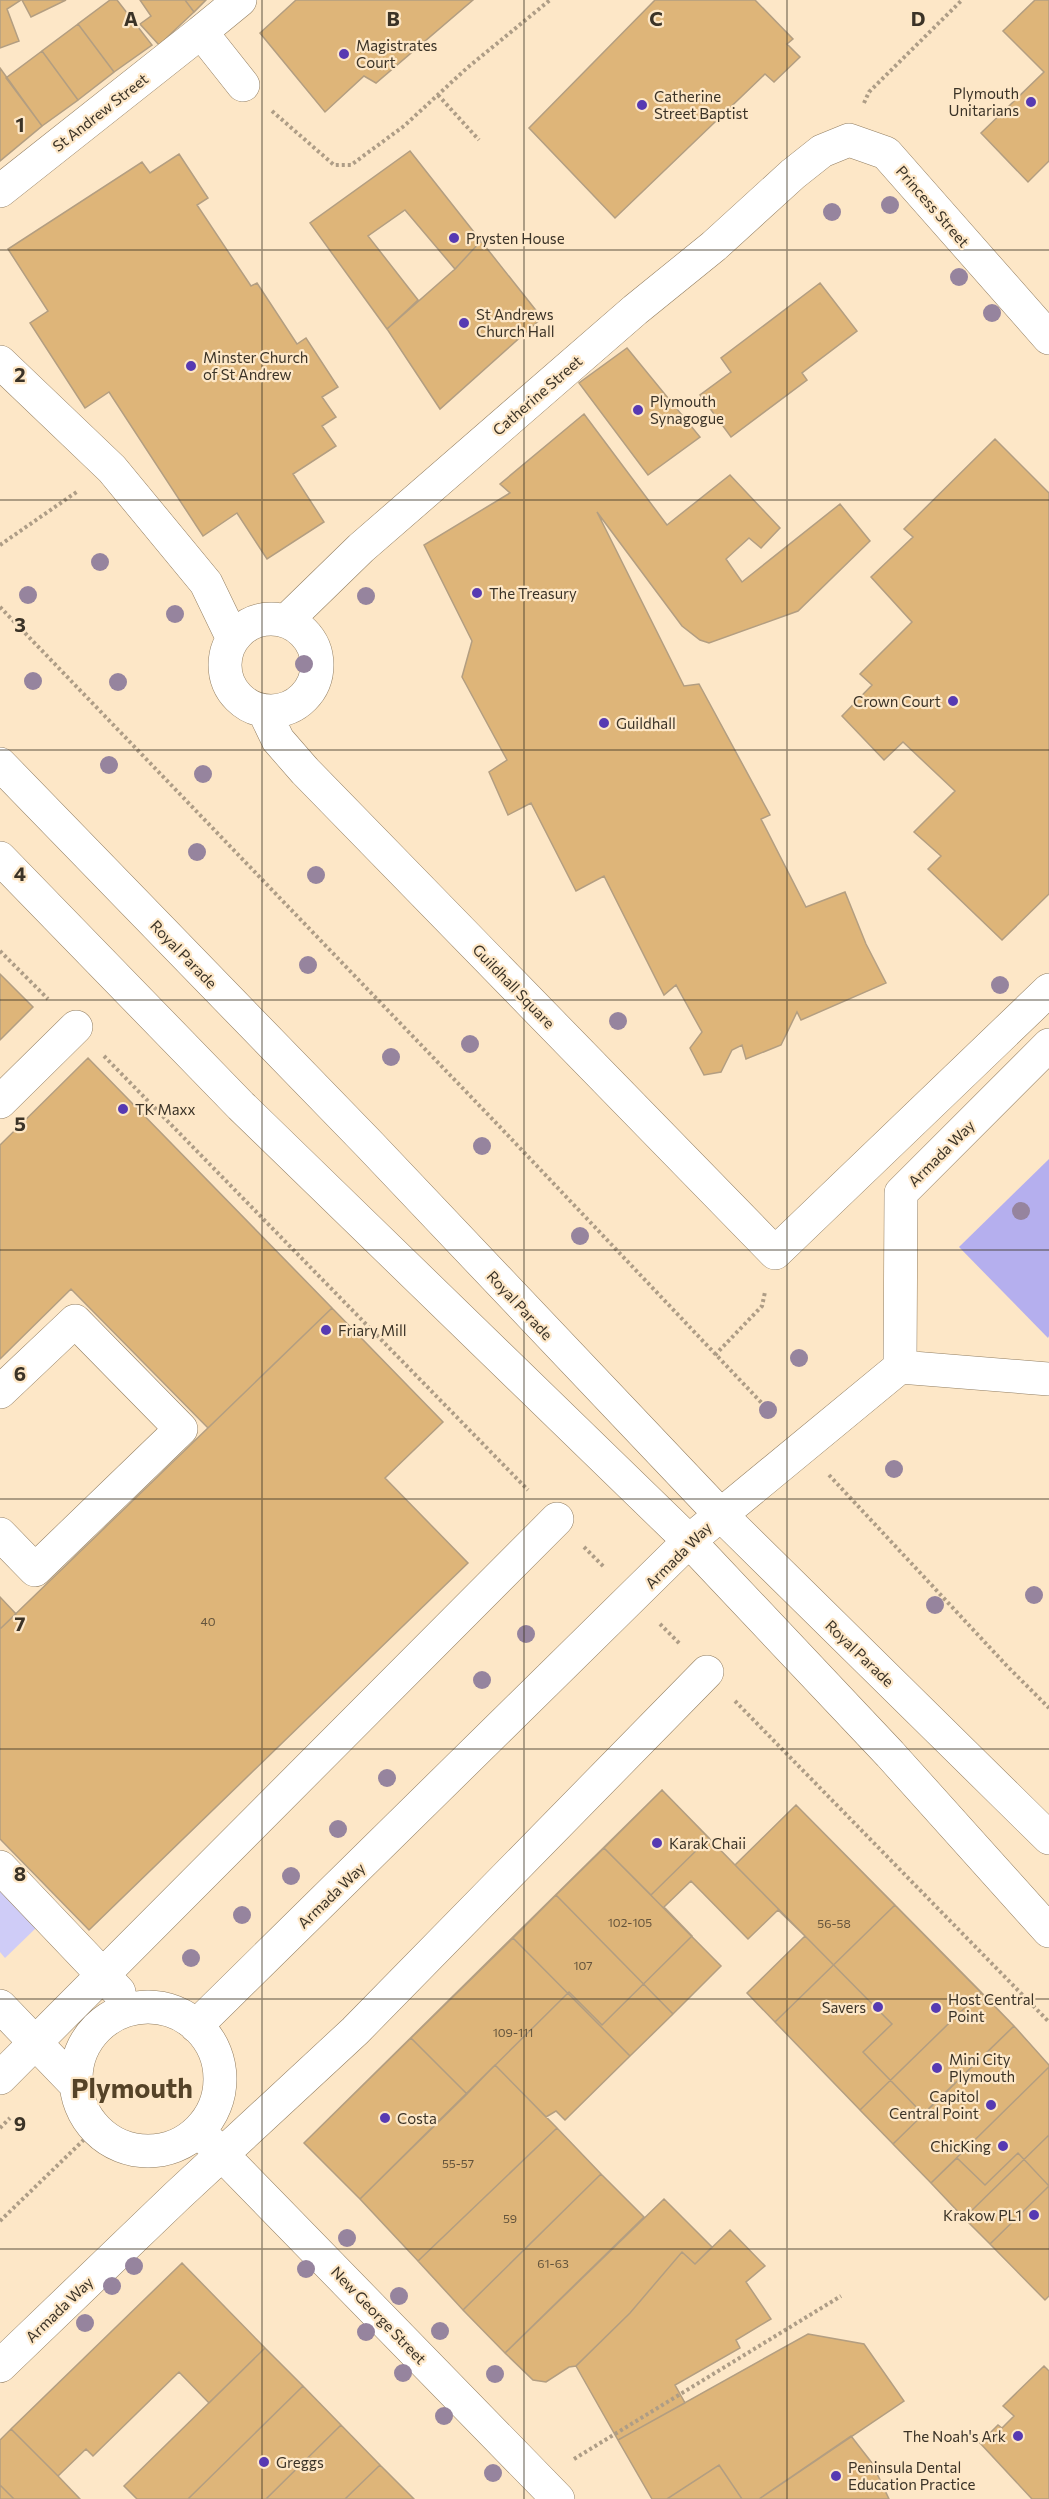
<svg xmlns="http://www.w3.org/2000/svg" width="1049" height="2499" font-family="Commissioner,sans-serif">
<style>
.green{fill:#cfccf7}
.water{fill:#b5afee}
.building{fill:#deb579;stroke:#b39e81;stroke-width:1.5}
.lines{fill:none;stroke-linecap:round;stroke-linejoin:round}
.minor-casing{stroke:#927e61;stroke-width:34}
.path{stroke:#ae9d86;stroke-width:4;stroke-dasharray:3 3;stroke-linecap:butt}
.minor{stroke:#fff;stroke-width:33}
.tree{fill:#96849e}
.grid{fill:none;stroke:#3b3327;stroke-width:1.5;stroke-opacity:0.55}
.poi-dot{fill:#573ab2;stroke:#fde7c7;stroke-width:2}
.labels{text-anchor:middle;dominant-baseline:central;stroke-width:4.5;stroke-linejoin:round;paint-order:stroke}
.number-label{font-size:12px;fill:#64543c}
.poi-label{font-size:15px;fill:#3b3327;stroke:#fde7c7;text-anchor:start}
.street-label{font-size:15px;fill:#3b3327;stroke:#fde7c7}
.town-label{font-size:27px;font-weight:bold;fill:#554328;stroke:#fde7c7}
.grid-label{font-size:20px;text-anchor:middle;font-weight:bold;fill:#3b3327;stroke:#fde7c7;stroke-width:4.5;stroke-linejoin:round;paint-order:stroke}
</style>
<rect width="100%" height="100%" fill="#fde7c7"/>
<path class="green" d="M0 1887 37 1927 5 1958 0 1952Z"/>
<path class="water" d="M1049 1159V1336L1048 1338 959 1247Z"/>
<path class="building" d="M0 0H21L7 9 19 41 0 48Z
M22 0H66L31 17Z
M110 0H117L152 45 114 72 78 24Z
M140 0H185L194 12 159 45 140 24 151 16Z
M185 0H206L194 12Z
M296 0H473L376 83 364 76 325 112 260 33Z
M655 0H755L793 39 787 44 800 57 774 82 765 74 615 218 529 128Z
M1035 0H1049V161L1028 182 981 133 1044 72 1003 31Z
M78 24 114 72 78 100 42 51Z
M42 51 78 100 42 126 6 78Z
M0 68 42 126 0 161Z
M410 151 481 241 455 269 405 210 368 236 418 300 387 329 310 223Z
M179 154 208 198 197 205 251 286 257 283 297 344 306 338 338 387 322 397 336 417 322 426 336 446 293 474 324 522 267 559 237 513 203 536 109 392 85 408 30 323 48 311 8 249 142 162 150 173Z
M481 241 542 318 440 409 387 329 455 269Z
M820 283 857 331 802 373 807 380 731 437 700 395 731 372 721 358Z
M627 348 700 437 648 475 579 383Z
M584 414 667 525 730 475 780 528 761 548 749 538 726 559 742 582 840 504 870 541 798 611 709 643 700 640 682 626 597 512 684 686 699 684 770 815 761 819 806 907 845 892 866 944 886 983 801 1020 797 1012 781 1045 746 1059 742 1045 732 1050 721 1072 704 1075 690 1048 702 1032 676 985 664 995 604 876 576 891 531 803 508 815 489 772 507 760 462 677 472 641 424 545 510 493 500 484Z
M995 439 1049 493V894L1002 940 928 869 941 856 914 832 955 791 903 742 884 760 842 716 872 685 860 674 912 622 871 577 913 537 904 529Z
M0 974 33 1007 0 1040Z
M88 1058 332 1308 208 1428 71 1289 0 1359V1145Z
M332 1308 443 1422 385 1478 468 1563 89 1930 0 1839V1629Z
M0 1597 16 1614 0 1629Z
M662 1790 709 1838 651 1895 604 1848Z
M662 1790 735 1865 796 1805 1014 2026 923 2114 863 2052 892 2024 805 1936 778 1910 748 1939 691 1881 664 1907 692 1936 602 2025 569 1992 360 2199 304 2143Z
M796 1805 895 1905 775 2022 747 1993 805 1936 735 1865Z
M604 1848 721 1966 673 2014 556 1895Z
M556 1895 673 2014 630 2056 513 1938Z
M895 1905 981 1992 860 2110 775 2022Z
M513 1938 630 2056 565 2120 556 2111 546 2117 495 2065 467 2094 411 2038Z
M981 1992 1014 2026 893 2144 860 2110Z
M1014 2026 1049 2065V2186L1018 2153 985 2185 957 2158 931 2183 893 2144Z
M411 2038 467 2094 360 2199 304 2143Z
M495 2065 557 2128 418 2261 360 2199Z
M1049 2067V2135L964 2218 931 2183Z
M557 2128 601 2174 463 2310 418 2261Z
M1049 2135V2186L990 2244 964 2218Z
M601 2174 644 2217 505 2353 463 2310Z
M1049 2186V2296L1045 2300 990 2244Z
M664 2199 712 2247 695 2264 682 2252 630 2313 576 2366 569 2367 546 2382 533 2380 505 2353Z
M730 2230 765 2266 746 2282 771 2319 736 2340 740 2348 675 2385 685 2403 618 2440 576 2366 630 2313 682 2252 695 2264Z
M182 2263 265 2348 209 2403 179 2372 93 2456 86 2449 58 2476 11 2429Z
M808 2334 864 2344 904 2401 759 2499H742L719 2465 667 2499H652L618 2440Z
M265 2348 303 2386 188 2499H137L124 2486Z
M1044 2366 1049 2371V2499H1032L980 2443 998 2425 1002 2428 1014 2416 1003 2406Z
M303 2386 341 2425 266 2499H188Z
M341 2425 380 2465 345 2499H266Z
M11 2429 58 2476 80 2499H14L0 2485V2440Z
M851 2436 872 2463 889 2499H759Z
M380 2465 414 2499H345Z
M719 2465 742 2499H667Z
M0 2485 14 2499H0Z"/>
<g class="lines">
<g class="minor-casing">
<path id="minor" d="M201 32 240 0
M0 191 201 32 243 85
M0 362 112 469 206 583 233 639
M225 665a46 46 0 1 1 92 0a46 46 0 1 1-92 0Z
M286 621 361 548 635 310 714 246 793 174 822 151 849 140 886 153 1049 338
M264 711 278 740 305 771 775 1253 1049 990
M0 764 369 1144 720 1514 1049 1838
M0 858 241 1106 689 1541 890 1754 1049 1931
M0 1102 76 1027
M900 1367 1049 1379
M0 1392 75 1321 181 1429 35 1570 0 1534
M0 1867 119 1992
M0 2006 77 2086
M76 2079a72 72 0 1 1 144 0a72 72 0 1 1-144 0Z
M196 2026 689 1541 900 1367 901 1193 1049 1045
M0 2078 557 1519
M199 2131 558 2499
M0 2366 177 2196 355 2031 707 1672"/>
</g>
<path class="path" d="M438 95 479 140
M864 103 869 92 962 0
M272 111 334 165H351L404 126 467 68 550 0
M0 545 78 491
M0 607 500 1127 775 1417
M0 951 48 999
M104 1056 528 1490
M715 1355 762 1306 765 1292
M829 1475 1007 1666 1049 1708
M584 1547 604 1567
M660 1624 680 1644
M735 1701 1049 2022
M0 2128 10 2118
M0 2221 96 2128
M574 2459 841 2296"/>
<use href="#minor" class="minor"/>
</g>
<g class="tree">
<circle cx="890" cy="205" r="9"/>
<circle cx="832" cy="212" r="9"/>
<circle cx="959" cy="277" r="9"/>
<circle cx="992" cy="313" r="9"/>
<circle cx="100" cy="562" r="9"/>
<circle cx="28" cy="595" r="9"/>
<circle cx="366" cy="596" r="9"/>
<circle cx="175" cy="614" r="9"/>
<circle cx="304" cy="664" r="9"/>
<circle cx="33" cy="681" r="9"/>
<circle cx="118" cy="682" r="9"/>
<circle cx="109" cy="765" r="9"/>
<circle cx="203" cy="774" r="9"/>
<circle cx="197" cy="852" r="9"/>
<circle cx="316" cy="875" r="9"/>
<circle cx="308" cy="965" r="9"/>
<circle cx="1000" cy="985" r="9"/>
<circle cx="618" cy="1021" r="9"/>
<circle cx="470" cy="1044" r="9"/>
<circle cx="391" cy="1057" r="9"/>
<circle cx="482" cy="1146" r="9"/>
<circle cx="1021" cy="1211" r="9"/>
<circle cx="580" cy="1236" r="9"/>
<circle cx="799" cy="1358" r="9"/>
<circle cx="768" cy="1410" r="9"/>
<circle cx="894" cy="1469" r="9"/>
<circle cx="1034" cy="1595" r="9"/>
<circle cx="935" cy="1605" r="9"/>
<circle cx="526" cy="1634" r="9"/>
<circle cx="482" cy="1680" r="9"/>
<circle cx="387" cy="1778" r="9"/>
<circle cx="338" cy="1829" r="9"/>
<circle cx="291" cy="1876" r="9"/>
<circle cx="242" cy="1915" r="9"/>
<circle cx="191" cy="1958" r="9"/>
<circle cx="347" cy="2238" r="9"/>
<circle cx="134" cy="2266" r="9"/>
<circle cx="306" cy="2269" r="9"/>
<circle cx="112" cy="2286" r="9"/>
<circle cx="399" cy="2296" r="9"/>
<circle cx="85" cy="2323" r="9"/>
<circle cx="440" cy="2331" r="9"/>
<circle cx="366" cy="2332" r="9"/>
<circle cx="403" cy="2373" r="9"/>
<circle cx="495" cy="2374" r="9"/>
<circle cx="444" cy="2416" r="9"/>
<circle cx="493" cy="2473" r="9"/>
</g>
<path class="grid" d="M262 0V2499M524 0V2499M787 0V2499M0 250H1049M0 500H1049M0 750H1049M0 1000H1049M0 1250H1049M0 1499H1049M0 1749H1049M0 1999H1049M0 2249H1049"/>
<g class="poi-dot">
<circle cx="344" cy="54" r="6"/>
<circle cx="1031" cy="102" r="6"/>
<circle cx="642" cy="105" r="6"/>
<circle cx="454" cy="238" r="6"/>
<circle cx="464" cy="323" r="6"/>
<circle cx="191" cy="366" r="6"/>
<circle cx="638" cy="410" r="6"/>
<circle cx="477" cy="593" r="6"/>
<circle cx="953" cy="701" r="6"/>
<circle cx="604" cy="723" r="6"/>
<circle cx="123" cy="1109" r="6"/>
<circle cx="326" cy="1330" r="6"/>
<circle cx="657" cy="1843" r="6"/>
<circle cx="878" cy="2007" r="6"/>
<circle cx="936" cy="2008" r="6"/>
<circle cx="937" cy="2068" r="6"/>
<circle cx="991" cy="2105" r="6"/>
<circle cx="385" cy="2118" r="6"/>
<circle cx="1003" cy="2146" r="6"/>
<circle cx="1034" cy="2215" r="6"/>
<circle cx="1018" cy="2436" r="6"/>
<circle cx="264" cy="2462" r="6"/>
<circle cx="836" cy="2476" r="6"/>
</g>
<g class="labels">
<g class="number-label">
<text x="208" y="1621">40</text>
<text x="630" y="1922">102-105</text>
<text x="834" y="1923">56-58</text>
<text x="583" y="1965">107</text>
<text x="513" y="2032">109-111</text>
<text x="458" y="2163">55-57</text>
<text x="510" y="2218">59</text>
<text x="553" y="2263">61-63</text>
</g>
<g class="poi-label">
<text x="356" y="45">Magistrates<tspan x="356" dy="17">Court</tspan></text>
<text x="1019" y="93" text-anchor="end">Plymouth<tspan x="1019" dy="17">Unitarians</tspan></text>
<text x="654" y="96">Catherine<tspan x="654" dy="17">Street Baptist</tspan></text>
<text x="466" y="238">Prysten House</text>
<text x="476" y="314">St Andrews<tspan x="476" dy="17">Church Hall</tspan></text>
<text x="203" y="357">Minster Church<tspan x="203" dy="17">of St Andrew</tspan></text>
<text x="650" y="401">Plymouth<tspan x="650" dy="17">Synagogue</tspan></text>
<text x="489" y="593">The Treasury</text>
<text x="941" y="701" text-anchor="end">Crown Court</text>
<text x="616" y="723">Guildhall</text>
<text x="135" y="1109">TK Maxx</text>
<text x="338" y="1330">Friary Mill</text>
<text x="669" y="1843">Karak Chaii</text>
<text x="948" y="1999">Host Central<tspan x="948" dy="17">Point</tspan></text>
<text x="866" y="2007" text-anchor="end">Savers</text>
<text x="949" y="2059">Mini City<tspan x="949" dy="17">Plymouth</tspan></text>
<text x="979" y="2096" text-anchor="end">Capitol<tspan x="979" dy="17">Central Point</tspan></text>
<text x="397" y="2118">Costa</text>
<text x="991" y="2146" text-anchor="end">ChicKing</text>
<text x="1022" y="2215" text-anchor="end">Krakow PL1</text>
<text x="1006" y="2436" text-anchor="end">The Noah's Ark</text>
<text x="276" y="2462">Greggs</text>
<text x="848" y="2467">Peninsula Dental<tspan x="848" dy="17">Education Practice</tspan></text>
</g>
<g class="street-label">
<text transform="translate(100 112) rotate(-38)">St Andrew Street</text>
<text transform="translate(933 206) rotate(49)">Princess Street</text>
<text transform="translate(537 395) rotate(-41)">Catherine Street</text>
<text transform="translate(184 954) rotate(46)">Royal Parade</text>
<text transform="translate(514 986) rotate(46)">Guildhall Square</text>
<text transform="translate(941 1153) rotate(-45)">Armada Way</text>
<text transform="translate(520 1305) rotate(47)">Royal Parade</text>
<text transform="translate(678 1555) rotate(-45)">Armada Way</text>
<text transform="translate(860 1653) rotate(44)">Royal Parade</text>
<text transform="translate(331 1895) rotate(-44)">Armada Way</text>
<text transform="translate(59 2309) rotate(-44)">Armada Way</text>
<text transform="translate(379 2315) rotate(46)">New George Street</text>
</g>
<g class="town-label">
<text x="132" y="2087">Plymouth</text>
</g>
</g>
<g class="grid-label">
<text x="131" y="26">A</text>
<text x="393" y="26">B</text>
<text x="656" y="26">C</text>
<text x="918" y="26">D</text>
<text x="20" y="132">1</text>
<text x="20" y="382">2</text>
<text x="20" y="632">3</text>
<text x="20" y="881">4</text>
<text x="20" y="1131">5</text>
<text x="20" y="1381">6</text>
<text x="20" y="1631">7</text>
<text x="20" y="1881">8</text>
<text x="20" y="2131">9</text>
</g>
</svg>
